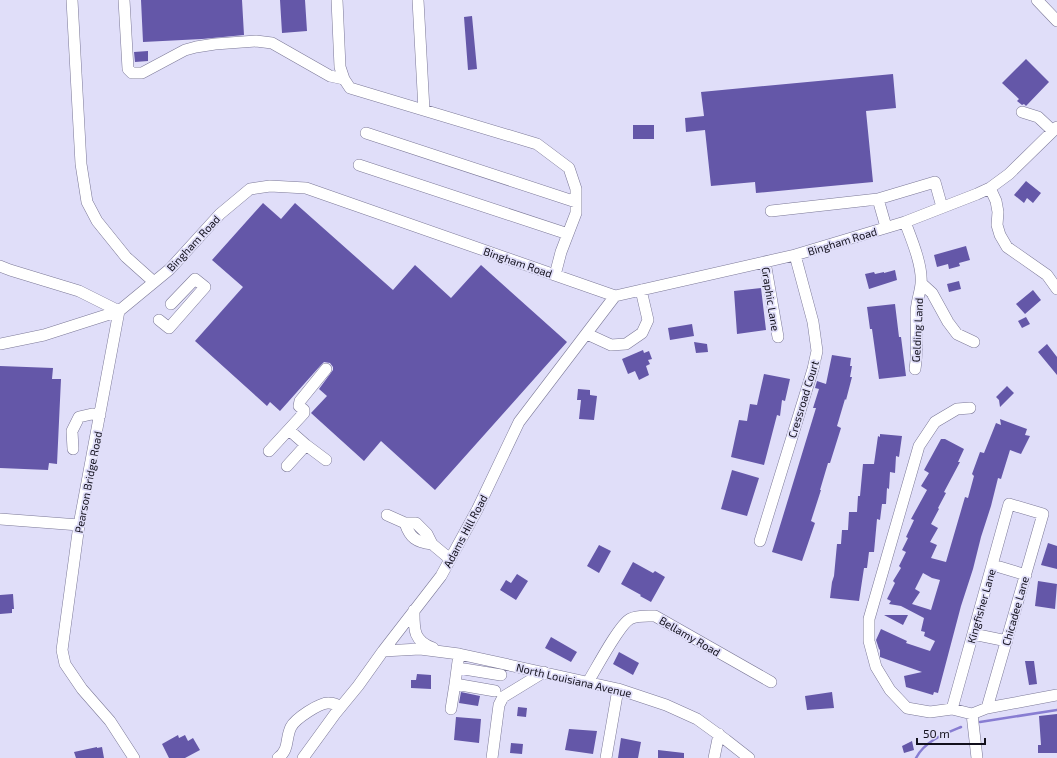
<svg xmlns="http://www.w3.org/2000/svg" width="1057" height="758" font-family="'Exo 2',sans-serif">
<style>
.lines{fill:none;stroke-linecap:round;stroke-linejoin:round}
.stream{stroke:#887dd2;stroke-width:2.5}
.building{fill:#6457a8;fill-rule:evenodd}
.minor-casing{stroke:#7b7897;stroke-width:12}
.minor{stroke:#fff;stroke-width:11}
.labels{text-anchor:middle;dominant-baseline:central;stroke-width:3.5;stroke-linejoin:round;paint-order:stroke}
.street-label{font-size:11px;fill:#12101c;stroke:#e0def9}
</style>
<rect width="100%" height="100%" fill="#e0def9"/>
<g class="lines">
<path class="stream" d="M980 722 1057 710
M916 758C925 741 944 734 961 727"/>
</g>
<path class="building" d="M141 0H242L244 35 202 39 143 42Z
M280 0H305L307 31 282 33Z
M472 16 477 69 468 70 464 17Z
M148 51V61L135 62 134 52Z
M1026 59 1049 82 1026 106 1024 104 1022 105 1017 101 1019 99 1002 83Z
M893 74 896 108 866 111 873 182 756 193 755 182 711 186 705 130 686 132 685 118 704 116 701 92Z
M633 125H654V139H633Z
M1026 181 1041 193 1033 203 1027 198 1024 203 1014 195Z
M263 203 281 219 295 203 393 290 415 265 451 298 481 265 567 342 435 490 381 441 364 461 311 413 327 396 319 389 333 370V367L330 363 324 362 321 365 280 411 270 402 267 406 195 341 243 287 212 260Z
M966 246 970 260 959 263 960 266 949 269 948 264 937 267 934 255Z
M895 270 897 280 869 289 865 274 874 272 875 274 884 272V273Z
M959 281 961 289 949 292 947 284Z
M761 288 766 330 737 334 734 291Z
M1033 290 1041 300 1025 314 1016 304Z
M895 304 899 337H901L906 376 879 379 872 329H870L867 307Z
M1026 317 1030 324 1022 328 1018 321Z
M692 324 694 336 670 340 668 328Z
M694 342 707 344 708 352 696 353Z
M1047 344 1057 357V375L1038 352Z
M643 350 644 353 649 351 652 359 648 360 650 364 646 366 649 375 639 380 635 371 628 374 622 359Z
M832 355 851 358 850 366H852L850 377H852L846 400 845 399 837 426 841 428 830 463H828L820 490H821L811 521 815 523 802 561 772 552 816 408H813L819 389 815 388 817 381 826 384Z
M0 366 53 368 52 379H61L57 464 49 463 48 470 0 468Z
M764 374 790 379 785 401 782 400 780 416 777 415 764 465 731 457 739 420 747 421 750 404 757 405Z
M1007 386 1014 393 1000 407 999 400 996 397Z
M578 389 590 390V395L597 396 594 420 579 419 581 400H577Z
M1000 419 1027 429 1025 435 1030 436 1021 454 1010 450 1001 479 998 478 991 506 981 537 973 569 961 606 938 693 934 692 933 695 906 687 904 676 922 672 880 657V650L879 649 876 640 881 629 907 641 906 643 930 651 935 641 924 636 925 632 921 631 924 618 901 606 889 604 891 601 887 599 895 583 893 581 901 568 899 566 906 552 902 550 908 538 906 537 914 520 911 519 927 490 921 486 929 473 924 470 941 439H945L964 449 958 462H960L944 492 946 493 938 508 939 509 931 524 938 528 930 542 937 545 931 558 946 562 965 497 968 498 974 476 972 474 980 452 984 453 996 423 1001 425ZM923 573 932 578 940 580 931 610 912 604 920 592 915 589Z
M880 434 902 436 899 457 896 456 895 473 890 472 889 489 887 488 886 504H882L880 520 877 519 874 552H869L867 568H864L859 601 830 598 832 582 834 576 837 544H841L842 530H848L849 512H857L858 496H860L863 464H874L878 436 880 437Z
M732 470 759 478 747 516 721 509Z
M1048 543 1057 546V569L1041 565Z
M599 545 611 551 599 573 587 566Z
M633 562 653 573 655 571 665 577 651 602 640 596 641 595 621 584Z
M517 574 528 581 516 600 500 590 506 580 511 583Z
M1038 581 1057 584 1055 609 1035 606Z
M13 594 14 609H12V613L0 614V595Z
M884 615H908L903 625Z
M551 637 577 652 571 662 545 648Z
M619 652 639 663 633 675 613 664Z
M1025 661H1034L1037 684 1029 685Z
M417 674 431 675V689L411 688V680H416Z
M461 692 480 696 478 706 459 703Z
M832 692 834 708 807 710 805 696Z
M518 707 527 708 526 717 517 716Z
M1057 714V753H1038V745H1041L1039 716Z
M456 717 481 719 479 743 454 740Z
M569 729 597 731 593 754 565 750Z
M178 735 179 738 185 735 188 741 193 738 200 750 185 758H169L162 744Z
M621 738 641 742 638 758H618Z
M912 741 914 750 904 753 902 746Z
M511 743 523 744 522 754 510 753Z
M97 747V748L102 747 104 758H76L74 752Z
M658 750 684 753V758H658Z"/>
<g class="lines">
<g class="minor-casing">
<path id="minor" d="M72 0 81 164 87 202 97 221 126 257 154 282
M124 0 128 69 132 73H142L185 50 196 47 215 44 256 41 272 43 330 76 344 79
M337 0 340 67 344 79 350 88 537 144 569 168 576 189V213L561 252 555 275
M418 0 424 110
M1037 0 1057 21
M1022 112 1038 117 1053 131
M366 133 576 202
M359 165 568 234
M990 188 996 201 998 212 997 225 1000 235 1007 247 1047 275 1057 289
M771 211 878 199
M905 222C911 238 923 266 921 284 920 294 916 303 916 314 916 333 918 351 915 369
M886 227 878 199 935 182 942 207
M765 262 778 337
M0 266 10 270 79 291 119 311
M921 283 932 293 948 322 957 334 974 342
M119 311 79 525 62 650 65 664 82 689 110 721 134 758
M159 320 169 328 205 287 195 279 171 304
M587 334 611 345 626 344 642 333 648 320 641 290
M0 344 44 335 119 311 170 269 220 214 250 189 270 186 306 188 615 296 795 255 905 222 977 194 990 188 1009 174 1057 127
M970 408 957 409 935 422 919 446 869 619V641L876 667 890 690 907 708 930 712 952 709 972 714 987 708 1057 695
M289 430 306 445
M73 449 72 431 79 417 92 414 100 415
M269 451 304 413V410L299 406 300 401 326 369
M287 466 306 445 326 460
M387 515 405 523
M0 519 79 525
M760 541 813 369 817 351 813 322 795 255
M432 544C416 542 410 538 405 523H416L427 534 432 544 450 559
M993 565 1026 575
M414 610C414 629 413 641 433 648
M973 634 1007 641
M383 651 420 649 459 654 618 689 666 705 697 719 726 740 749 758
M459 654 455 684 495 691
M458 668 501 675
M588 682C596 669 619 625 630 619 637 615 647 616 655 616L771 682
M451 709 455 684
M952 709 1009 504 1043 514 987 708
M972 714 977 758
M278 758C290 749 285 739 291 727 295 719 320 702 329 703 333 703 338 705 341 707
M303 758 335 714 358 686 383 651 441 576 477 510 519 422 615 296
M492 758 499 705 503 697 544 672
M606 758 618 689
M714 758 719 734"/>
</g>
<use href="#minor" class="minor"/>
</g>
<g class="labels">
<g class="street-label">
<text transform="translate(842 241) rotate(-17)">Bingham Road</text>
<text transform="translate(193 243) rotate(-47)">Bingham Road</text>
<text transform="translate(518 262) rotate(19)">Bingham Road</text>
<text transform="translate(771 299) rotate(81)">Graphic Lane</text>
<text transform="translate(917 330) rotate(-87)">Gelding Land</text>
<text transform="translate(803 399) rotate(-73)">Cressroad Court</text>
<text transform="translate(88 482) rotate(-79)">Pearson Bridge Road</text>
<text transform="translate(465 531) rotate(-62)">Adams Hill Road</text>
<text transform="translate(981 606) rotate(-74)">Kingfisher Lane</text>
<text transform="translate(1015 611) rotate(-74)">Chicadee Lane</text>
<text transform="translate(690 636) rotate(30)">Bellamy Road</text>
<text transform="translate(574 680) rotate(13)">North Louisiana Avenue</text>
</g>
</g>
<path d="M917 738v6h68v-6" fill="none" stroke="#12101c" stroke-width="2"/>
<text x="923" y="738" font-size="12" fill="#12101c" stroke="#e0def9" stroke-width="3" paint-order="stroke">50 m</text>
</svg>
